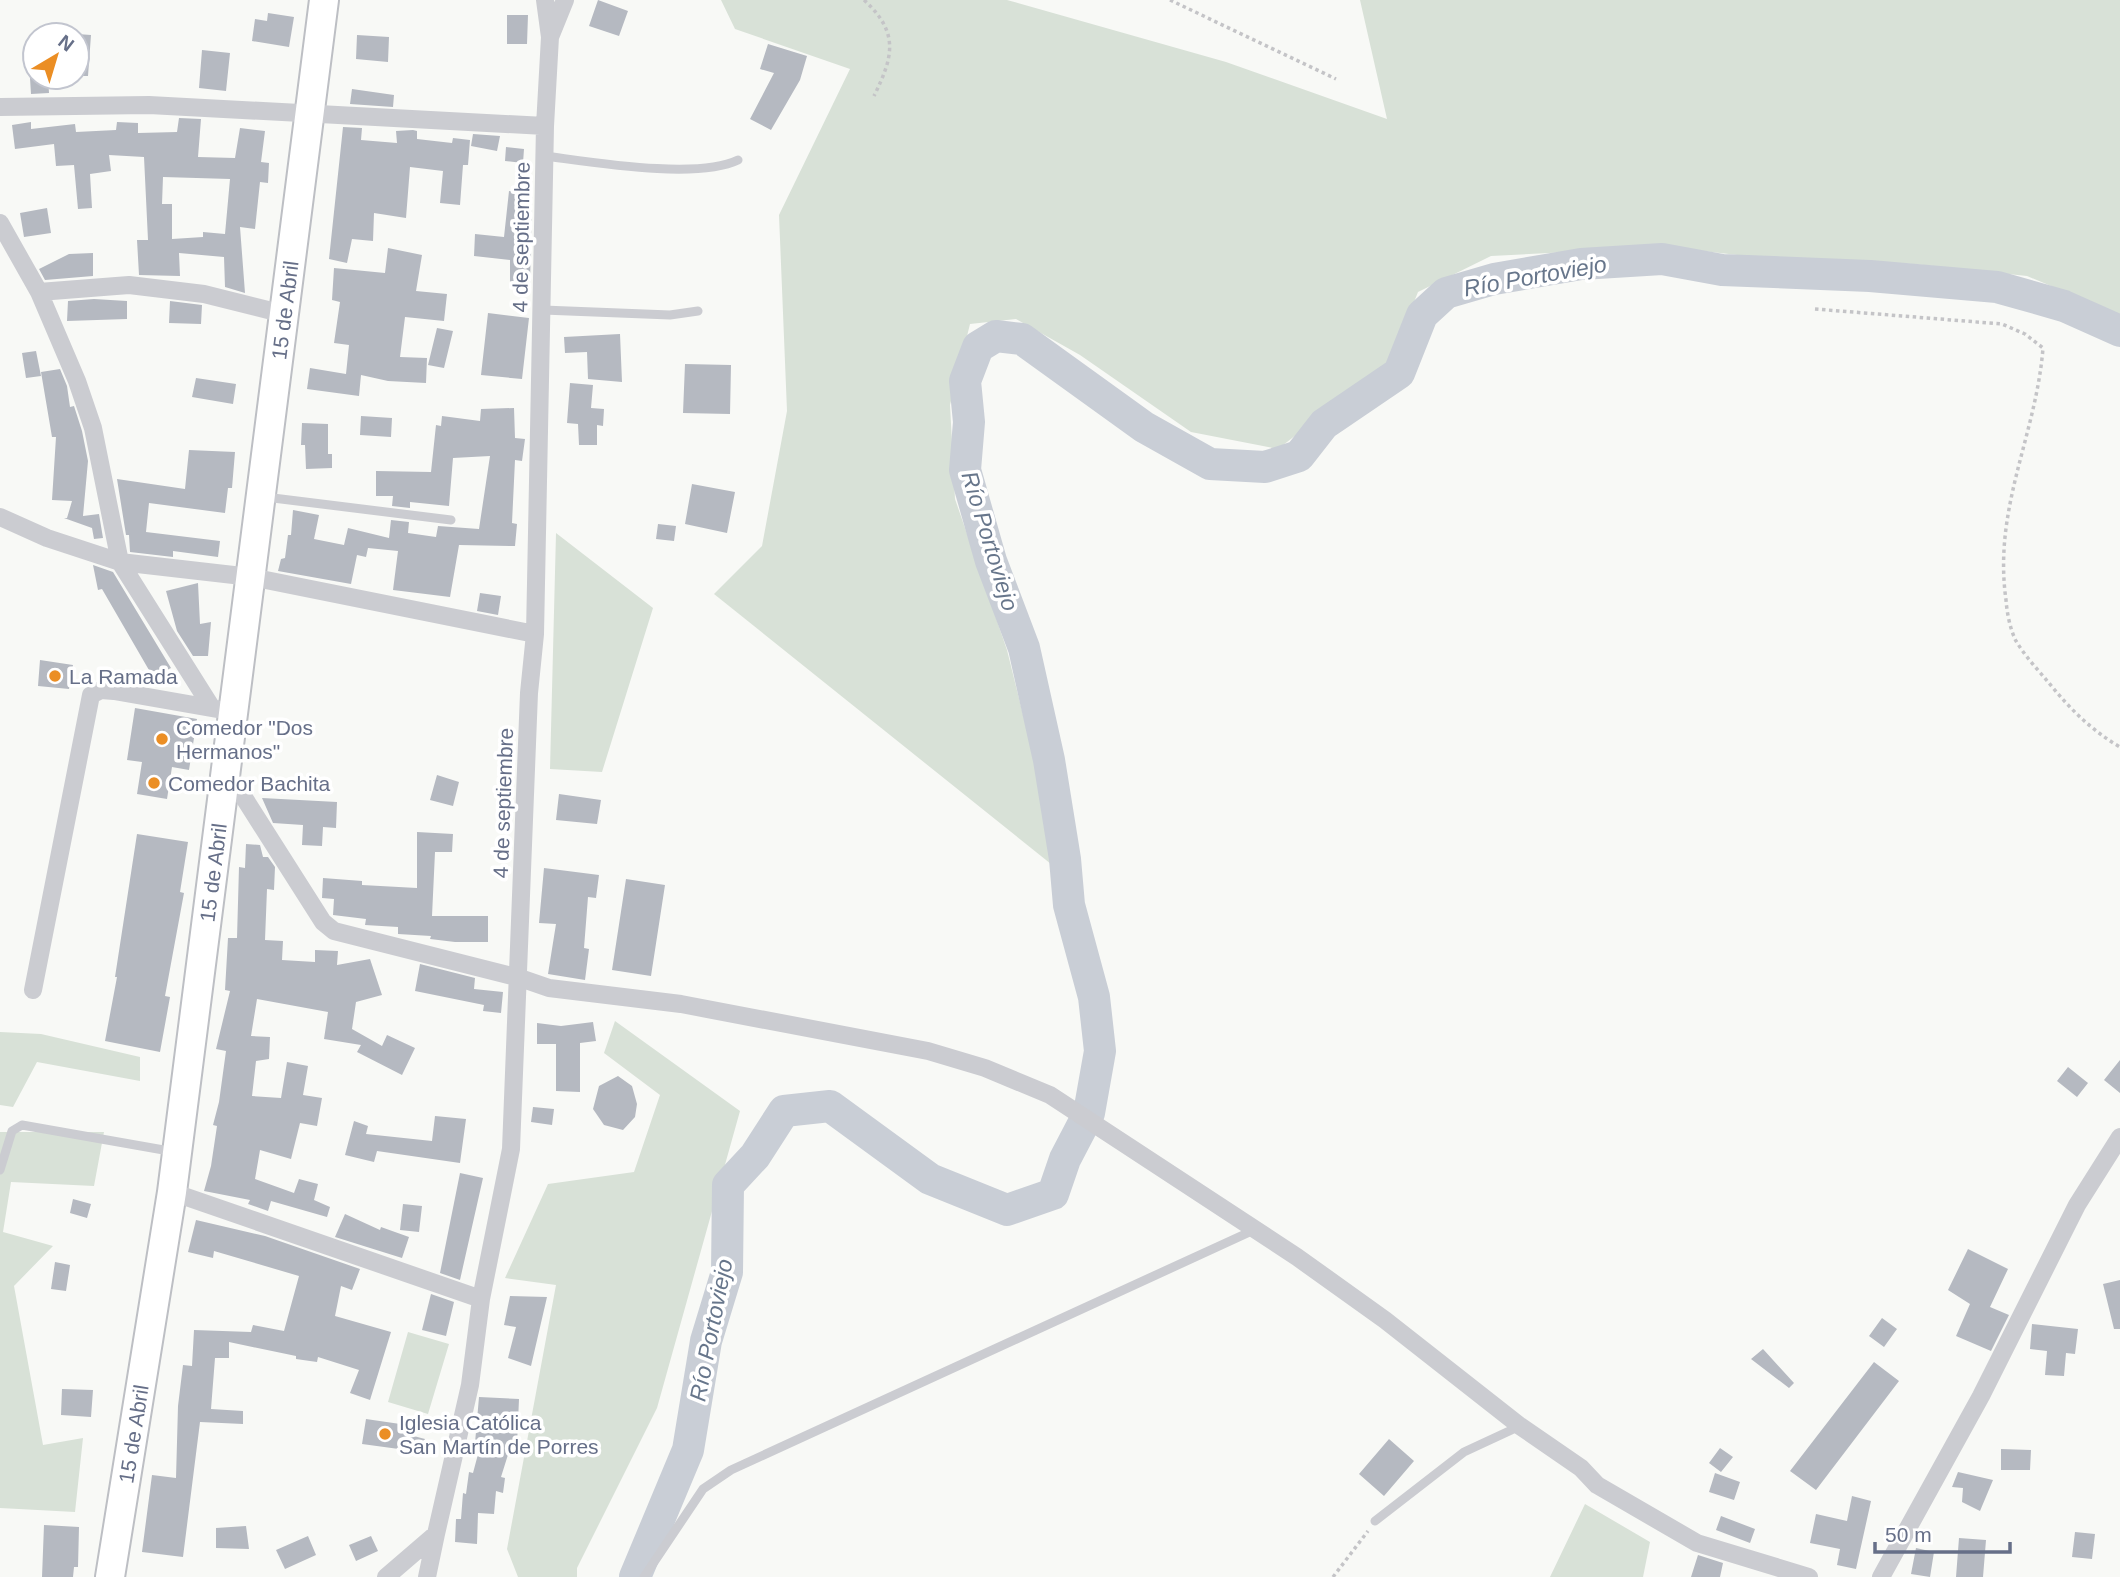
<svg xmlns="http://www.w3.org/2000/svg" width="2120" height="1577" font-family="Helvetica,sans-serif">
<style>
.green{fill:#d8e1d7}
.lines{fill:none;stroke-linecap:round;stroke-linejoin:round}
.river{stroke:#c9ced6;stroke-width:32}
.building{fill:#b5b9c1;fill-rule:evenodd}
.primary-casing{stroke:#bdbfc4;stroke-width:32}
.path{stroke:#c4c4c7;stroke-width:3.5;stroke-dasharray:3.5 3.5;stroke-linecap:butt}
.lane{stroke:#cbccd1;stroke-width:9}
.street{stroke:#cbccd1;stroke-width:18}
.primary{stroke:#fff;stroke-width:28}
.poi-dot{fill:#eb8e24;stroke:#fff;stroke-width:2.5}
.labels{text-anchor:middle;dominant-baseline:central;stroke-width:7;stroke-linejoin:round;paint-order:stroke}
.street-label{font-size:21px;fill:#666f88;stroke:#fff}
.poi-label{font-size:21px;fill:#666f88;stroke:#fff;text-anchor:start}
.water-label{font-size:23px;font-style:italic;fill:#67768b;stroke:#fff}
</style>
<rect width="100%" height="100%" fill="#f8f9f6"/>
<path class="green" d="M721 0H1007L1226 62 1387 119 1360 0H2120V315L2027 276 1914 264 1781 260 1668 247 1491 256 1418 292 1390 362 1278 449 1191 432 1080 355 1016 319 970 324 950 405 955 499 1007 650 1033 755 1051 864 714 594 762 546 787 411 779 215 850 69 735 29Z
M556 533 653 608 602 772 550 769Z
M615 1021 740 1111 657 1408 577 1568V1577H518L507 1549 556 1285 505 1278 548 1184 634 1172 660 1095 604 1053Z
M0 1032 41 1034 140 1057V1081L37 1062 13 1107 0 1105Z
M0 1132H104L94 1186 11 1182 3 1232 53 1246 14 1286 43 1445 83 1438 75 1512 0 1508Z
M408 1332 449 1344 428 1414 388 1402Z
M1585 1504 1650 1542 1643 1577H1550Z"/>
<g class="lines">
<path class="river" d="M635 1577 688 1450 706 1341 727 1272 728 1185 755 1156 784 1111 830 1106 930 1179 1007 1210 1053 1194 1065 1159 1089 1113 1100 1051 1094 997 1069 905 1065 859 1049 760 1024 648 991 561 965 470 969 422 965 381 978 347 996 336 1022 339 1144 427 1210 464 1265 467 1299 456 1324 424 1399 373 1422 315 1446 293 1494 279 1581 264 1662 259 1722 270 1870 276 1997 287 2064 306 2120 331"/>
</g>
<path class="building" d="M598 0 628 11 619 36 589 26Z
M268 13 294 17 289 47 252 41 255 19 267 21Z
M507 15H528L527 44H507Z
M77 34 91 35 88 76H77Z
M357 35 389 37 388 62 356 59Z
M768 44 807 56 800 80 771 130 750 119 774 73 760 69Z
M202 50 230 53 226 91 199 88Z
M48 77 49 93 31 94 30 78Z
M352 89 394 95 393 107 350 104Z
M179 118 201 119 198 157 235 158 240 128 265 131 261 162 269 163 268 183 260 182 255 229 240 227 245 293 225 287 224 257 179 253 180 276 139 275 137 240H148L144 157 109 155 111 171 90 174 92 208 78 209 74 165 56 166 54 144 15 149 12 125 31 122V129L75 124 76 132 116 130 117 122 138 123V133L177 132ZM163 177 230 179 225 234 203 232V237L172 239V204H162Z
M343 127 362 128 361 140 397 143 396 131 413 130 417 131V139L452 143 453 138 470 140 468 165H463L460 205 440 203 443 171 410 167 406 218 374 213 373 241 352 239 347 263 329 259Z
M473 134 500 136 497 151 471 146Z
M506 147 524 149 523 163 505 161Z
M509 191 532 193 530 285H510V260L474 256 475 234 504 237Z
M47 208 51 233 24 237 20 213Z
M388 248 422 255 416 291 447 294 444 321 405 317 400 357 427 358 426 383 388 381 361 375 359 396 307 389 310 368 346 374 349 345 334 343 340 302 332 300 334 268 385 273Z
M93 253V276L45 280 39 269 69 254Z
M94 299 127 301V319L67 321 68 301Z
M170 301 202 305 201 324 169 323Z
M488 313 529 318 522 379 481 375Z
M437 328 453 331 444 368 428 365Z
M620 334 622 382 588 379 587 352 565 353 564 337Z
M36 351 41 376 26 378 22 353Z
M685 364 731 365 730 414 683 413Z
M60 369 67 386 70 407 74 406 82 431 88 461 83 516 99 514 103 538 94 539 92 528 64 518H67L72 501 52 500 56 437H52L41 372Z
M196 378 236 384 233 404 192 397Z
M570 383 593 385 591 408 604 409 603 426 597 425V445H579L578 424 567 423Z
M514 408 515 438 525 439 522 461 515 460 512 523 517 524 515 546 459 545 450 597 393 590 398 551 368 548 366 557 357 555 351 584 278 571 281 559 285 558 288 535H291L293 510 319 515 314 539 344 545 348 528 389 538 391 520 409 522 408 533 436 537 438 526 479 529 490 456 453 458 449 506 410 502V508L392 506 393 496H376V471L431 472 436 425 441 426 442 416 480 421 481 409Z
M361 416 392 418 391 437 360 435Z
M302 423 328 424V454H332V468L306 469 305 445H301Z
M189 450 235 452 232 488H228L225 513 149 503 146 532 220 541 218 557 173 551V557L130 552 129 535H126L117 479 185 489Z
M692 484 735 492 727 533 685 524Z
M658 524 676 526 674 541 656 539Z
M93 565 113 572 171 668 153 677 102 589 98 590Z
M198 583 200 624 211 622 208 656H193L177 631 166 591Z
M480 593 501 596 498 615 477 611Z
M40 660 73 665 69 689 38 686Z
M135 708 197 719 189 770 172 767 167 799 137 794 142 762 127 760Z
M437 775 459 782 453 806 430 800Z
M559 794 601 800 597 824 556 820Z
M262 798 337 802 336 828 323 827 322 846 302 845 303 825 273 823Z
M417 832 453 834 452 852H435L432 916H488V942H455L430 939 431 936 398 934V927L365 925 366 919 333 915 334 899 322 898 323 878 362 881V885L417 888Z
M137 834 188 842 180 892 184 893 165 996 170 997 160 1052 105 1041 117 977H115Z
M246 844 260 845 263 857H268L275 867 274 890 267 889 265 940 283 941 282 960 315 962V950L338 951 337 965 370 959 382 995 356 1002 352 1029 382 1046 387 1035 415 1048 402 1075 357 1052 361 1045 324 1039 328 1012 257 999 251 1036 270 1037 269 1059 256 1061 252 1096 281 1098 287 1062 308 1066 303 1095 322 1098 317 1126 300 1123 291 1159 260 1150 255 1179 294 1193 299 1179 318 1184 314 1200 330 1207 327 1217 271 1201 268 1211 248 1204 250 1200 204 1191 211 1166 217 1126 213 1125 219 1102 226 1051 216 1049 230 991 225 990 228 938H237L239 867 245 868Z
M544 868 599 875 596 898 588 897 584 948 589 949 585 980 548 974 556 924 539 923Z
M626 879 665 885 651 976 612 970Z
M420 964 475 978 474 989 503 992 501 1013 483 1011 484 1005 415 991Z
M593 1022 596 1041 580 1043V1092L556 1091V1044H537V1023L561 1026Z
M2120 1060V1093L2104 1080Z
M2068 1067 2088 1083 2077 1097 2057 1081Z
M618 1076 632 1086 637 1104 635 1117 623 1130 604 1125 593 1109 599 1086Z
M533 1107 554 1109 552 1125 531 1122Z
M435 1116 466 1119 460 1163 377 1151 374 1162 345 1155 354 1121 368 1126 366 1134 432 1141Z
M460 1173 483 1178 460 1280 440 1273Z
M73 1199 91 1204 87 1218 70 1213Z
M403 1204 422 1206 419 1232 400 1230Z
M345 1214 380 1230 381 1227 409 1237 402 1258 335 1237Z
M196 1220 265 1236 360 1269 352 1290 341 1286 335 1316 391 1332 370 1400 350 1393 359 1370 318 1357 317 1362 296 1359V1356L229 1342V1358H215L211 1409 243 1411V1424L200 1422 183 1557 142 1552 152 1475 176 1478 178 1406 183 1365 192 1366 194 1330 251 1332 253 1325 284 1331 299 1276 214 1251 213 1258 188 1252Z
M1968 1249 2008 1269 1990 1307 2009 1315 1991 1351 1956 1336 1970 1304 1948 1290Z
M55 1262 70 1265 66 1291 51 1289Z
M2120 1280V1329H2114L2103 1284Z
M431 1294 454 1302 446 1336 422 1330Z
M510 1296 547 1297 531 1366 508 1358 516 1327 504 1325Z
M1882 1318 1897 1329 1884 1347 1869 1336Z
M2032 1324 2078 1329 2075 1354 2066 1353 2064 1376 2045 1375 2047 1351 2030 1349Z
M1763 1349 1794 1383 1789 1388 1751 1359Z
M1874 1362 1899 1381 1816 1490 1790 1471Z
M62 1389 93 1390 91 1417 61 1415Z
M479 1397 519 1399 517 1445H511L501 1477 505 1478 503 1493 496 1491 494 1514 478 1513 477 1544 455 1542 456 1519H461L463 1493 466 1494 469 1472 473 1473 481 1443H475Z
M366 1419 407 1425 406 1434 425 1439 421 1452 362 1444Z
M1389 1439 1414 1461 1384 1496 1359 1474Z
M1720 1448 1733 1457 1721 1472 1709 1463Z
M2001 1449 2031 1450 2030 1470H2001Z
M1958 1472 1993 1480 1980 1511 1962 1502 1963 1488 1952 1487Z
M1715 1473 1740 1482 1734 1500 1709 1492Z
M1852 1496 1871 1501 1856 1569 1837 1565 1840 1549 1810 1543 1816 1514 1847 1521Z
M1721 1516 1755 1529 1750 1543 1716 1530Z
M44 1525 79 1527 78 1567H74L73 1577H42Z
M246 1526 249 1549 216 1548V1528Z
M2075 1532 2095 1534 2092 1559 2072 1557Z
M308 1536 316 1555 285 1569 276 1550Z
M371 1536 378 1551 356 1561 349 1545Z
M1959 1538 1986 1540 1983 1577H1956Z
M1916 1548 1934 1552 1930 1577 1911 1574Z
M1698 1555 1723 1563 1720 1577H1691Z"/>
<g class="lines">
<g class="primary-casing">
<g id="primary">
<path id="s1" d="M110 1577 172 1192 324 0"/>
</g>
</g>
<path class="path" d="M864 0C900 33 893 57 874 96
M1170 0 1336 79
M1815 309 2002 324 2025 334 2043 348C2036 436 1993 508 2006 600 2007 613 2010 629 2016 641 2025 656 2038 670 2049 683 2070 709 2091 730 2120 747
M1333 1577 1368 1531"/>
<path class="lane" d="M545 156C592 162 697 180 738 160
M543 310 670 315 698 311
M265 497 451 520
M0 1170 12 1131 22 1125 175 1152
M1375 1521 1464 1452 1520 1426
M644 1577 703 1489 731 1470 1254 1230"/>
<path class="street" d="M550 37 565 0
M0 107 149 105 545 126
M0 223 39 292 77 381 93 428 120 562 212 708
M39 292 129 285 204 294 284 314
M0 517 47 538 120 562 251 577 535 634
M227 771 323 922 334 931 520 978 549 988 681 1004 928 1051 985 1068 1050 1095 1297 1257 1385 1320 1520 1426 1581 1468 1597 1485 1697 1543 1809 1577
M33 990 91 695 101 690 114 691 217 709
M172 1192 481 1299
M386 1577 436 1534 470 1385 481 1299 511 1149 529 693 535 634 545 126 550 37 545 0
M427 1577 436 1534
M1881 1577 1981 1396 2077 1205 2120 1137"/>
<use href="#primary" class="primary"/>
</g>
<g class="poi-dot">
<circle cx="55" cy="676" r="7"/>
<circle cx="162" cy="739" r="7"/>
<circle cx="154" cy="783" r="7"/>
<circle cx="385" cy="1434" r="7"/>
</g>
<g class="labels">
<g class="street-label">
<text transform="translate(521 237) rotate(-89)">4 de septiembre</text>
<text stroke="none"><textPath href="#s1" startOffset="1279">15 de Abril</textPath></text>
<text transform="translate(503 803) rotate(-88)">4 de septiembre</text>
<text stroke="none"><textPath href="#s1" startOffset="712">15 de Abril</textPath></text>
<text stroke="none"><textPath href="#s1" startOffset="145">15 de Abril</textPath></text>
</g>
<g class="poi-label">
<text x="69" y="676">La Ramada</text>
<text x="176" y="727">Comedor "Dos<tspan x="176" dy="24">Hermanos"</tspan></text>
<text x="168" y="783">Comedor Bachita</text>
<text x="399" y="1422">Iglesia Católica<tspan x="399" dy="24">San Martín de Porres</tspan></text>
</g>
<g class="water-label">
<text transform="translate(1535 276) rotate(-10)">Río Portoviejo</text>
<text transform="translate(990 541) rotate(73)">Río Portoviejo</text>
<text transform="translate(711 1330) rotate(-79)">Río Portoviejo</text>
</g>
</g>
<g transform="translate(56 56) rotate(38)"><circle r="33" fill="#ffffff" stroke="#c2c5cf" stroke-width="2"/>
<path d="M0-5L12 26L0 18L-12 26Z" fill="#eb8e24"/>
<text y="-10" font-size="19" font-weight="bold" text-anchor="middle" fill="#666f88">N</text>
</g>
<path d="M1875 1542v10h135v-10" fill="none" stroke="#666f88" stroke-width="3.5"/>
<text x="1885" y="1542" font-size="21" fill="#666f88" stroke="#ffffff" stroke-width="5" paint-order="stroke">50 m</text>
</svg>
